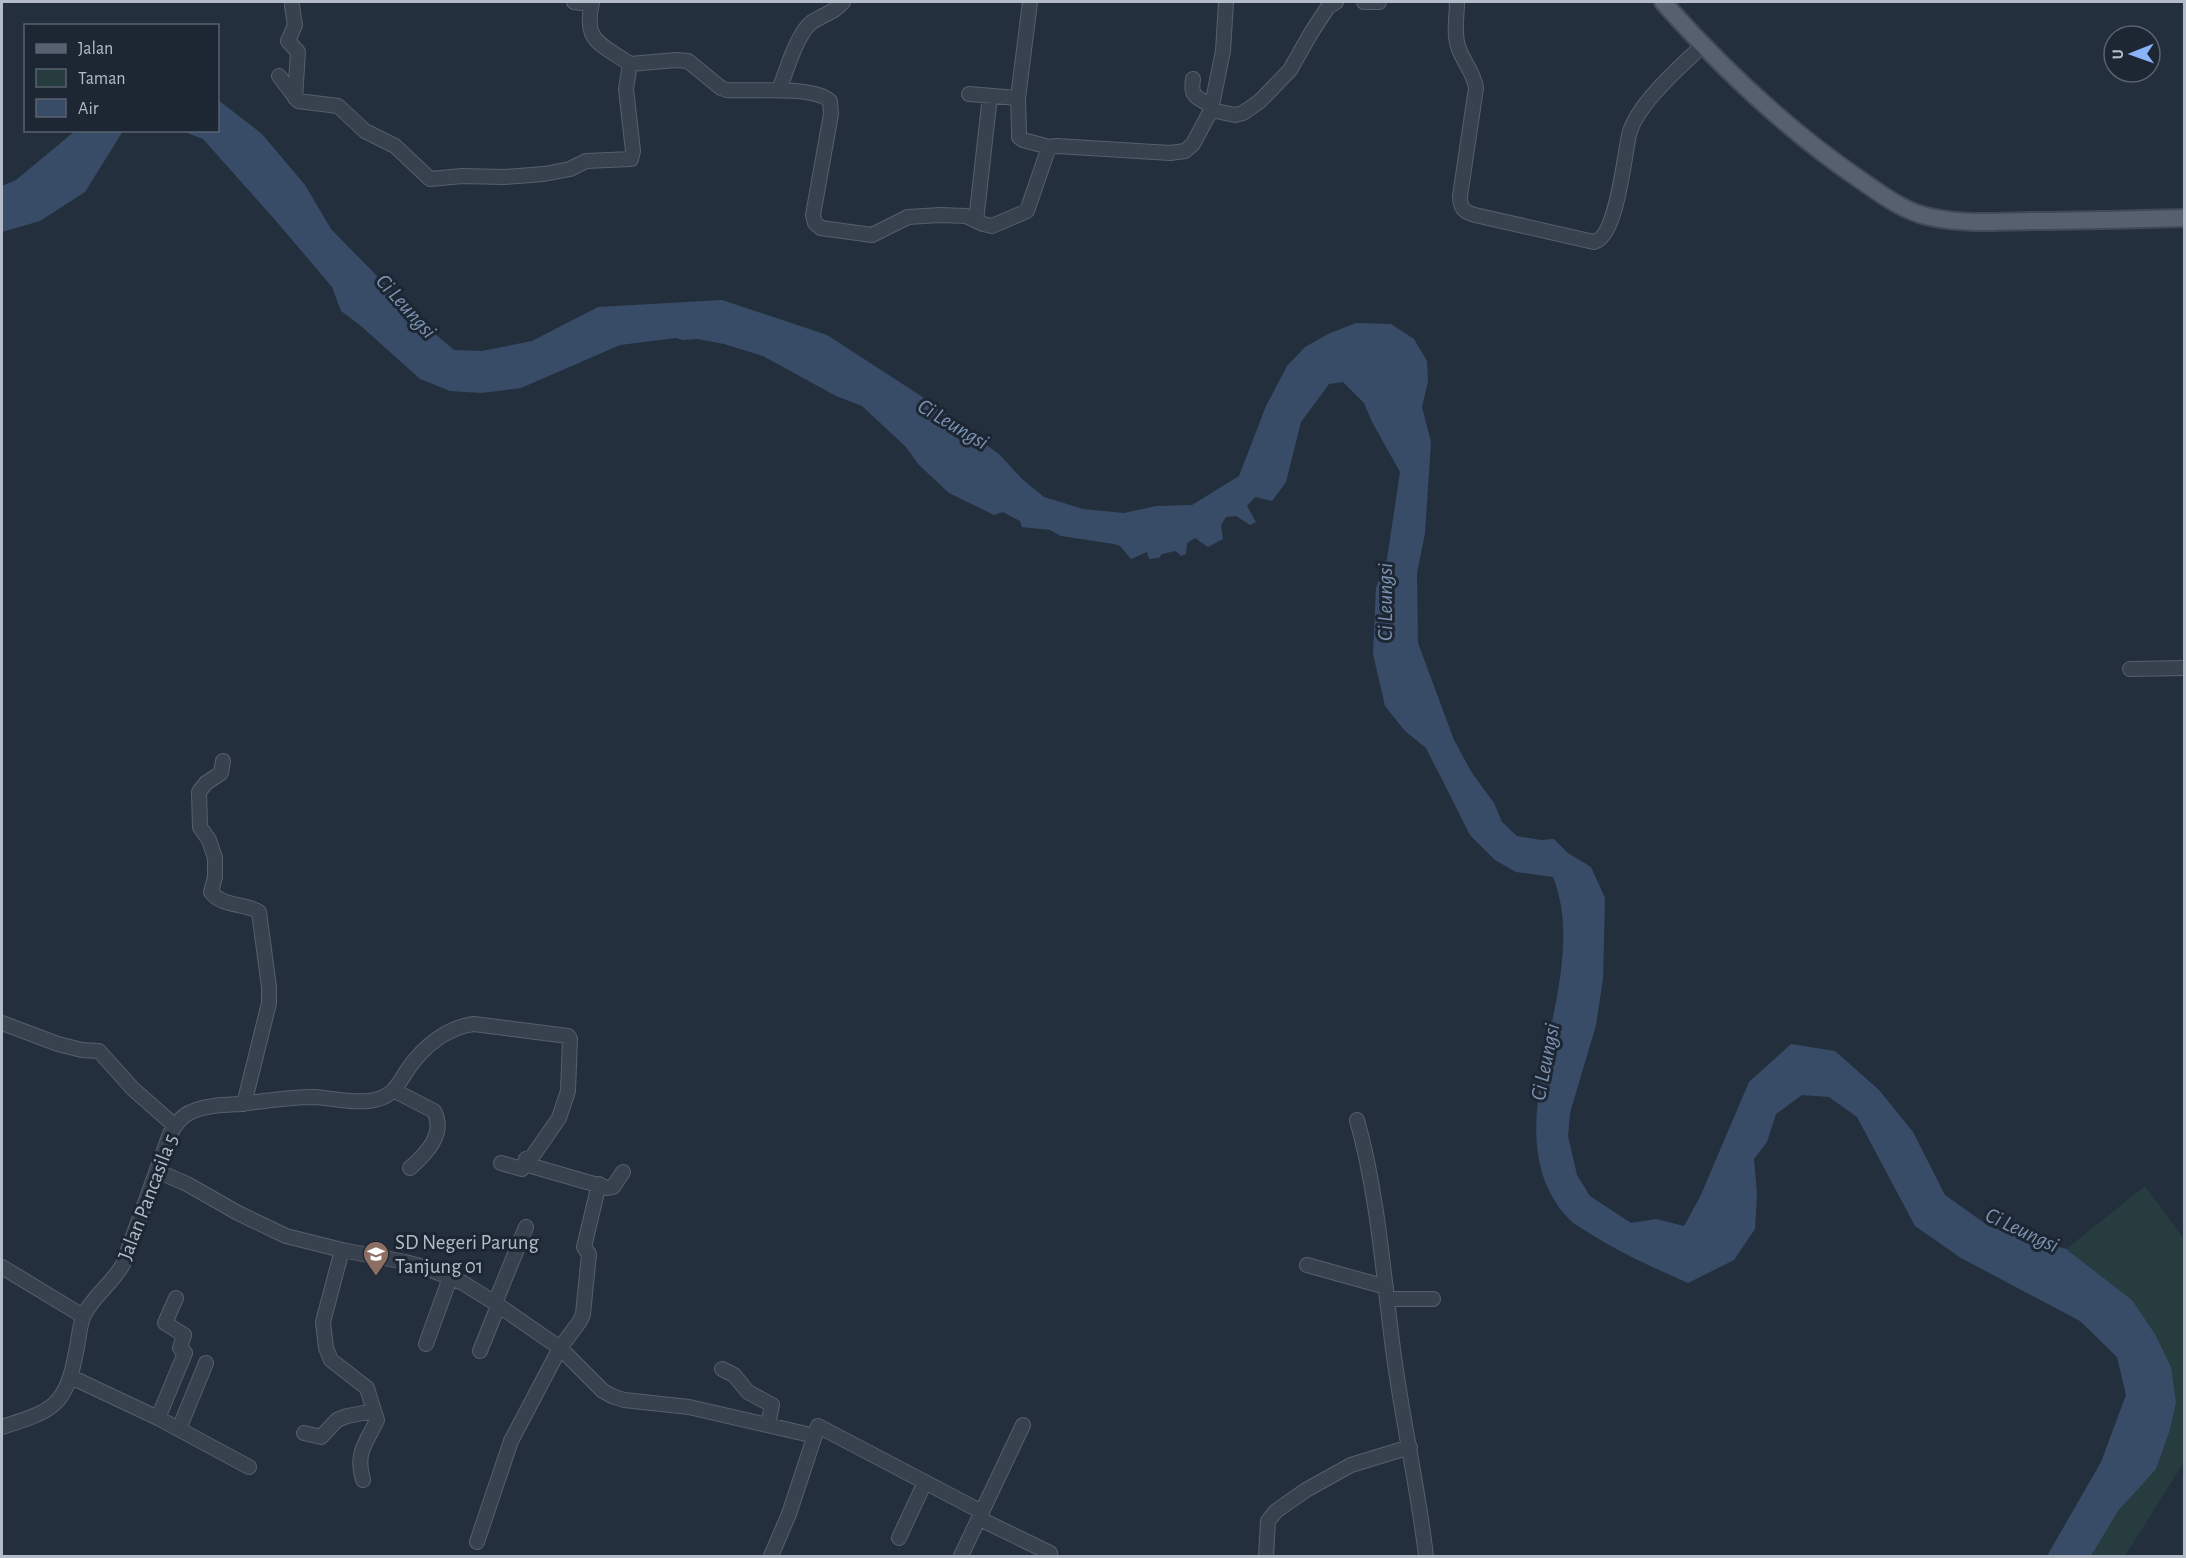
<svg xmlns="http://www.w3.org/2000/svg" width="2186" height="1558" font-family="'Alegreya Sans',sans-serif">
<style>
.green{fill:#263c3f}
.water{fill:#394c67}
.lines{fill:none;stroke-linecap:round;stroke-linejoin:round}
.minor-casing{stroke:#565f6c;stroke-width:16}
.major-casing{stroke:#414a57;stroke-width:20}
.minor{stroke:#38414e;stroke-width:14}
.major{stroke:#56606e;stroke-width:16}
.labels{text-anchor:middle;dominant-baseline:central;stroke-width:6;stroke-linejoin:round;paint-order:stroke}
.street-label{font-size:21px;fill:#b4bcc9;stroke:#1d2633}
.poi-label{font-size:21px;fill:#b4bcc9;stroke:#1d2633;text-anchor:start}
.water-label{font-size:22px;font-style:italic;fill:#7c92b1;stroke:#1d2633}
</style>
<rect width="100%" height="100%" fill="#242f3e"/>
<path class="green" d="M2145 1186 2184 1239V1462L2125 1556H2091L2118 1511 2156 1468 2170 1430 2176 1403 2132 1300 2066 1249Z"/>
<path class="water" d="M218 100 262 134 305 185 331 229 428 328 454 350 482 351 532 341 598 307 722 300 827 335 921 396 1000 455 1022 479 1044 497 1083 509 1124 513 1156 506 1192 505 1239 476 1266 406 1287 366 1305 347 1328 334 1356 323 1391 324 1414 339 1427 361 1428 381 1422 407 1431 442 1425 533 1417 573 1418 643 1454 740 1472 773 1494 803 1502 822 1517 836 1541 840 1554 839 1568 853 1591 867 1605 898 1603 979 1596 1025 1570 1113 1568 1136 1577 1175 1590 1196 1631 1223 1656 1219 1684 1226 1700 1197 1749 1082 1791 1044 1835 1051 1879 1090 1913 1132 1945 1195 1990 1227 2066 1249 2132 1300 2155 1334 2171 1367 2176 1403 2170 1430 2156 1469 2118 1511 2091 1556H2047L2101 1462 2126 1395 2117 1357 2080 1321 1961 1258 1915 1226 1857 1117 1829 1097 1802 1095 1776 1114 1767 1142 1754 1159 1757 1194 1755 1229 1734 1260 1688 1283C1654 1268 1618 1252 1586 1231 1580 1227 1573 1224 1568 1218 1485 1127 1596 985 1553 877L1516 872 1495 860 1470 835 1426 748 1405 731 1385 706 1373 654 1376 588 1387 559 1400 472 1372 422 1364 403 1343 382 1329 384 1301 422 1286 482 1272 501 1255 497 1247 506 1256 522 1250 525 1236 516 1226 517 1221 525 1223 539 1208 547 1195 538 1187 543 1186 554 1181 556 1176 551 1162 554 1159 558 1149 559 1147 552 1131 559 1120 546 1114 544 1061 536 1050 530 1022 527 1020 521 1003 512 994 515 949 493 918 464 906 447 862 406 836 396 763 356 724 344 697 339 683 340 676 338 620 345 521 388 481 393 450 391 420 379 361 326 341 311 332 287 276 221 203 139 182 131 218 130Z
M75 131H123L85 192 40 221 2 232V186L16 180Z"/>
<g class="lines">
<g class="minor-casing">
<path id="minor" d="M574 2 591 4
M592 2C583 42 600 43 630 64
M1030 2 1018 98 1019 132V137L1023 140 1049 147
M1364 2H1379
M1457 2C1457 16 1453 35 1459 49 1464 63 1474 73 1476 88L1460 196C1460 208 1464 212 1475 215L1594 242C1617 237 1624 157 1629 135 1636 105 1680 67 1702 46
M292 6 295 25 288 41 298 52 295 98
M279 76 298 101 338 106 365 131 395 146 430 179 462 176 504 177 544 174 570 169 586 161 631 159 633 151 626 89 630 64 676 60 688 61 721 88 727 90C750 92 813 85 830 101L831 114 813 215 815 223 821 228 872 235 908 217 940 215 966 216 983 224 992 226 1027 211 1049 147 1057 146 1170 153 1185 151 1193 144 1211 110 1223 51 1226 2
M1193 79C1190 98 1197 97 1212 106
M779 90C786 72 797 33 812 22 824 14 834 13 843 2
M969 94 1018 98
M1211 110 1235 115 1243 113 1260 101 1290 70 1311 33 1328 7 1336 2
M976 221 990 96
M2130 669 2184 668
M223 761 221 773 206 783 199 792 200 827 209 840 215 858V877L211 892C222 907 246 903 259 912L269 987V1003L244 1104
M2 1023 58 1044 82 1050 99 1051 133 1089 174 1125
M395 1091 434 1111C446 1134 426 1154 410 1168
M1357 1120C1378 1195 1383 1273 1393 1349 1402 1419 1418 1487 1426 1556
M501 1163 522 1169 525 1164 535 1167 608 1188 613 1187 623 1172
M157 1171 187 1184 238 1213 286 1236 342 1250 405 1262 424 1267 463 1283 495 1303 560 1348 603 1391 612 1396 624 1400 689 1407 815 1436
M342 1250 323 1322 326 1348 331 1360 367 1388 374 1411
M1307 1265 1386 1287
M2 1267 83 1316
M1387 1299H1433
M495 1303 526 1227
M426 1344 450 1278
M480 1351 498 1306
M722 1369 734 1375 748 1392 772 1405 768 1425
M71 1377 158 1418 249 1467
M158 1418 185 1353 180 1348 184 1335 165 1323 176 1298
M2 1427C52 1411 66 1407 76 1352 79 1340 79 1326 84 1315 93 1296 113 1283 123 1264L170 1134C175 1125 181 1116 191 1112 207 1105 224 1105 241 1104 265 1101 289 1097 314 1097 332 1098 349 1103 368 1101 393 1098 396 1087 408 1069 423 1047 447 1027 474 1024L568 1036 570 1039 568 1091 559 1118 532 1157 526 1159 525 1164
M179 1429 206 1363
M304 1433 321 1437 337 1420 347 1416 374 1411 377 1420C366 1444 355 1452 363 1480
M980 1519 1050 1553
M899 1538 925 1482
M477 1542 511 1441 560 1348 580 1321 583 1314 589 1254 584 1247 599 1184
M771 1556 789 1514 818 1426 982 1512
M961 1556 1023 1425
M1266 1556 1268 1521 1276 1511 1306 1490 1351 1465 1410 1447"/>
</g>
<g class="major-casing">
<path id="major" d="M1663 2C1722 68 1788 131 1862 181 1882 195 1905 212 1930 217 1962 224 1997 222 2030 221 2081 221 2133 219 2184 218"/>
</g>
<use href="#minor" class="minor"/>
<use href="#major" class="major"/>
</g>
<defs>
<g id="school-pin" transform="scale(1.35)"><path d="M0 17L-7.5 6A9.5 9.5 0 1 1 7.5 6Z" fill="#8d6e63" stroke="#1d2633"/><path d="M0-5L7-2L0 1L-7-2ZM-4 1L0 2.5L4 1V4Q0 6-4 4Z" fill="#fff"/></g>
</defs>
<g fill-rule="evenodd">
<use href="#school-pin" x="376" y="1254"/>
</g>
<g class="labels">
<g class="street-label">
<text transform="translate(148 1197) rotate(-69)">Jalan Pancasila 5</text>
</g>
<g class="poi-label">
<text x="395" y="1242">SD Negeri Parung<tspan x="395" dy="24">Tanjung 01</tspan></text>
</g>
<g class="water-label">
<text transform="translate(406 306) rotate(48)">Ci Leungsi</text>
<text transform="translate(953 424) rotate(31)">Ci Leungsi</text>
<text transform="translate(1385 602) rotate(-90)">Ci Leungsi</text>
<text transform="translate(1545 1062) rotate(-79)">Ci Leungsi</text>
<text transform="translate(2022 1230) rotate(25)">Ci Leungsi</text>
</g>
</g>
<rect width="2186" height="1558" fill="none" stroke="#b4bcc9" stroke-width="6"/>
<rect x="24" y="24" width="195" height="108" fill="#1d2633" stroke="#59626f" stroke-width="1.5"/>
<rect x="36" y="44" width="30" height="9" fill="#56606e" stroke="#59626f" stroke-width="1.5"/>
<text x="78" y="54" font-size="18" fill="#b4bcc9">Jalan</text>
<rect x="36" y="69" width="30" height="18" fill="#263c3f" stroke="#59626f" stroke-width="1.5"/>
<text x="78" y="84" font-size="18" fill="#b4bcc9">Taman</text>
<rect x="36" y="99" width="30" height="18" fill="#394c67" stroke="#59626f" stroke-width="1.5"/>
<text x="78" y="114" font-size="18" fill="#b4bcc9">Air</text>
<g transform="translate(2132 54) rotate(269)"><circle r="28" fill="#1d2633" stroke="#59626f" stroke-width="1.5"/>
<path d="M0-4.5L10 22L0 15L-10 22Z" fill="#8ab4f8"/>
<text y="-9" font-size="16" font-weight="bold" text-anchor="middle" fill="#b4bcc9">U</text>
</g>
</svg>
